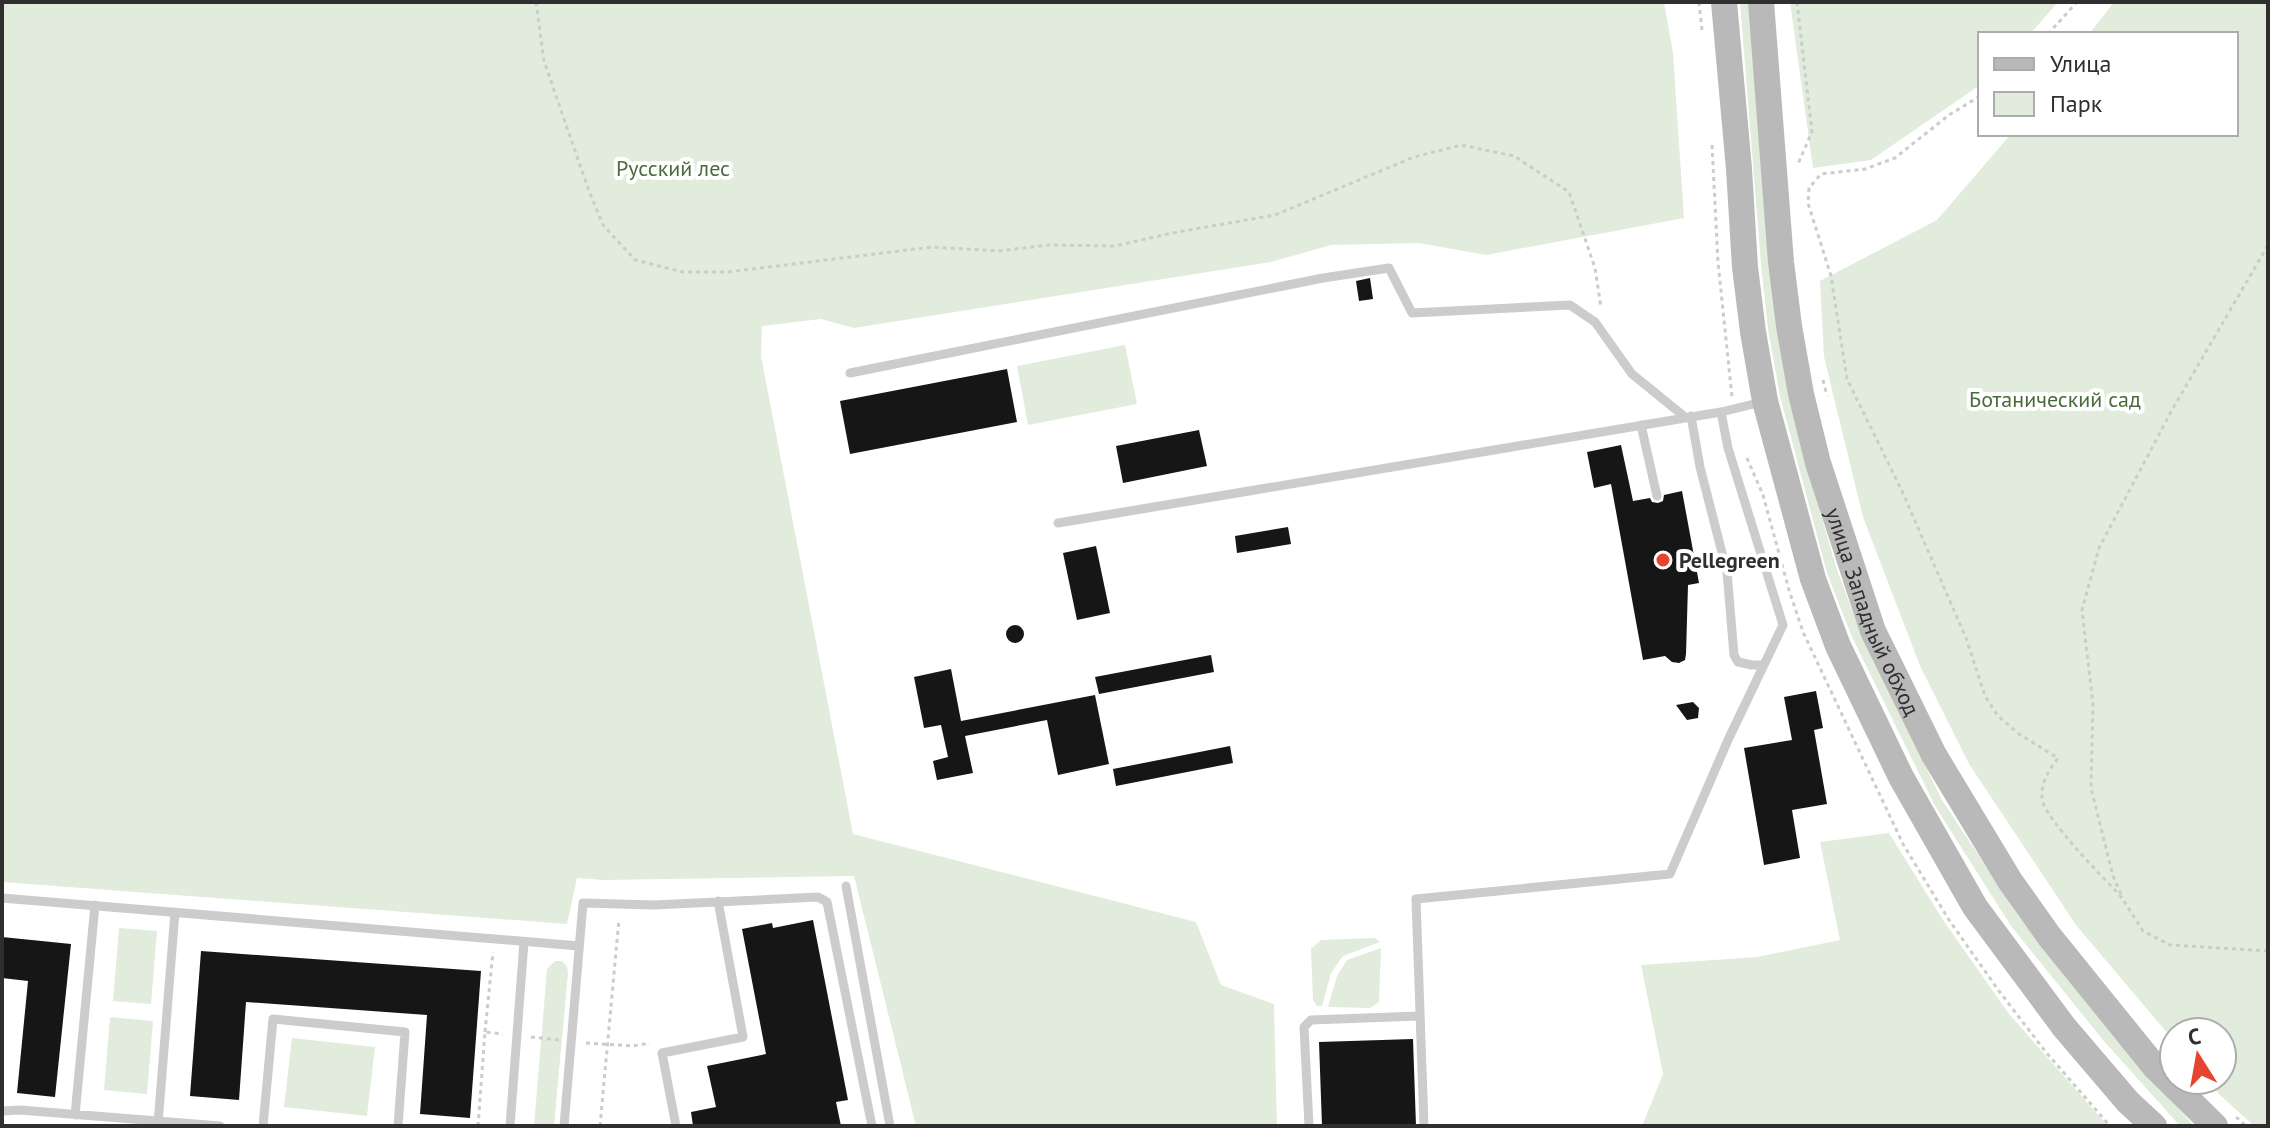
<svg xmlns="http://www.w3.org/2000/svg" width="2270" height="1128" font-family="'PT Sans',sans-serif">
<style>
.green{fill:#e2ecdc}
.building{fill:#161616}
.lines{fill:none;stroke-linecap:round;stroke-linejoin:round}
.path{stroke:#ccc;stroke-width:3;stroke-dasharray:4 4;stroke-linecap:butt}
.lane{stroke:#ccc;stroke-width:9}
.secondary{stroke:#b9b9b9;stroke-width:26}
.poi-dot{fill:#e7442f;stroke:#fff;stroke-width:3}
.labels{text-anchor:middle;dominant-baseline:central;stroke-width:8;stroke-linejoin:round;paint-order:stroke}
.park-label{font-size:22px;fill:#496b3b;stroke:#fff}
.poi-label{font-size:22px;font-weight:bold;fill:#2f2f2f;stroke:#fff;text-anchor:start}
.street-label{font-size:22px;fill:#2f2f2f;stroke:#fff}
</style>
<rect width="100%" height="100%" fill="#fff"/>
<path class="green" d="M2 2H1664L1673 53 1684 218 1486 255 1419 243 1331 245 1271 262 854 328 821 319 762 326 761 356 853 834 1196 922 1221 985 1274 1004 1277 1126H916L854 876 603 880 577 878 567 924 2 882Z
M1740 2H1749L1807 466 1836 567 1861 634 1942 800 2020 918 2110 1032 2194 1126H2180L2103 1040 2011 926 1935 806 1852 637 1827 573 1780 396 1768 329 1761 264Z
M1790 2H2058L2030 34H1980V85L1871 160 1813 168Z
M2114 2H2268V1126H2254L2220 1095 2207 1080H2222V1032H2174V1041L2076 925 1969 764 1920 666 1863 517 1824 357 1820 281 1937 220 2011 134H2236V34H2089Z
M1125 345 1137 404 1028 425 1017 366Z
M1889 833 1943 920 2009 1014 2108 1126H1642L1663 1074 1641 965 1757 957 1840 940 1820 842Z
M119 928 157 931 151 1004 113 1001Z
M1375 938 1380 942 1343 956 1331 973 1322 1006H1317L1313 1000 1311 949 1321 940Z
M1381 948 1379 1002 1370 1008 1328 1007 1337 976 1347 960Z
M555 961H562L567 966 568 973 554 1126H534L547 969Z
M110 1017 153 1021 147 1094 104 1090Z
M292 1038 375 1047 367 1116 284 1107Z"/>
<path class="building" d="M1370 278 1373 299 1359 301 1356 281Z
M1007 369 1017 422 850 454 840 401Z
M1199 430 1207 466 1123 483 1116 446Z
M1621 445 1633 501 1650 498 1652 502 1658 503 1663 501 1664 495 1682 491 1699 583 1688 585 1686 654 1685 660 1679 663 1672 662 1665 656 1643 660 1611 484 1594 488 1587 452Z
M1288 527 1291 544 1237 553 1235 536Z
M1096 546 1110 613 1077 620 1063 553Z
M1006 634a9 9 0 1 1 18 0a9 9 0 1 1-18 0Z
M1211 655 1214 672 1099 694 1095 677Z
M951 669 961 721 1095 695 1109 764 1058 775 1047 720 965 736 973 773 937 780 933 761 948 757 941 725 924 728 914 677Z
M1816 691 1823 728 1814 730 1827 804 1792 810 1800 858 1764 865 1744 748 1792 740 1784 697Z
M1693 702 1699 708 1698 718 1687 720 1676 705Z
M1230 746 1233 763 1116 786 1113 769Z
M813 920 848 1100 836 1102 841 1126H693L691 1112 716 1107 707 1066 766 1054 742 929 772 923 773 928Z
M2 937 71 944 55 1097 17 1093 28 981 2 978Z
M201 951 481 971 470 1118 420 1114 427 1015 246 1002 239 1100 190 1096Z
M1413 1039 1416 1126H1322L1319 1042Z"/>
<g class="lines">
<path class="path" d="M536 2 544 61 589 191 603 225 635 260 683 272H728L932 247 998 251 1049 245 1115 246 1172 233 1275 215 1414 157 1461 145 1514 156 1569 192 1595 268 1601 308
M1699 2 1702 30
M1797 2 1812 132 1797 166
M2048 34 2077 2
M1980 96 1949 115 1895 158 1865 169 1821 174 1809 188 1808 203 1831 276 1847 379 1902 491 1966 638 1985 696 1998 716 2019 734 2058 758C2049 771 2041 781 2042 798 2043 818 2108 882 2124 900
M1712 145 1718 262 1732 397
M1823 380 1827 396
M1747 458 1763 495 1789 590 1803 632 1903 844 1949 920 1999 991 2045 1051 2110 1126
M2121 894 2113 876 2091 788 2093 704 2082 610 2099 548 2172 410 2268 245
M2124 901 2143 931 2170 945 2268 951
M485 1032 493 952
M531 1037 559 1040
M586 1043 633 1046 650 1043
M2236 1117 2246 1126
M478 1126 485 1032 503 1034
M600 1126 619 919"/>
<path class="lane" d="M850 373 1323 278 1389 268 1412 313 1570 305 1595 322 1632 374 1685 417
M1691 416 1700 467 1727 572 1734 655 1738 662 1752 665H1764
M1641 425 1657 496
M1058 523 1721 412
M846 886 890 1126
M2 898 579 946
M2 1111 20 1110 220 1126
M75 1115 95 905
M158 1124 175 912
M263 1126 273 1019 405 1032 398 1126
M510 1126 524 942
M564 1126 583 903 654 905 818 897 827 902 872 1126
M676 1126 662 1053 743 1037 718 901
M1309 1126 1304 1027 1311 1020 1420 1016
M1424 1126 1416 899 1670 874 1728 740 1783 625 1728 448 1721 412 1762 402"/>
<g class="secondary">
<path d="M1724 2 1739 169 1745 267 1753 332 1765 401 1813 579 1838 646 1901 777 1975 907 2064 1027 2128 1102 2154 1126"/>
<path id="s1" d="M1761 2 1781 262 1789 326 1801 394 1818 463 1873 631 1934 755 2010 881 2049 936 2155 1067 2215 1126"/>
</g>
</g>
<circle class="poi-dot" cx="1663" cy="560" r="8"/>
<g class="labels">
<g class="park-label">
<text x="673" y="168">Русский лес</text>
<text x="2055" y="399">Ботанический сад</text>
</g>
<g class="poi-label">
<text x="1679" y="560">Pellegreen</text>
</g>
<g class="street-label">
<text stroke="none"><textPath href="#s1" startOffset="624">улица Западный обход</textPath></text>
</g>
</g>
<rect width="2270" height="1128" fill="none" stroke="#2f2f2f" stroke-width="8"/>
<rect x="1978" y="32" width="260" height="104" fill="#ffffff" stroke="#acacac" stroke-width="2"/>
<rect x="1994" y="58" width="40" height="12" fill="#b9b9b9" stroke="#acacac" stroke-width="2"/>
<text x="2050" y="72" font-size="24" fill="#2f2f2f">Улица</text>
<rect x="1994" y="92" width="40" height="24" fill="#e2ecdc" stroke="#acacac" stroke-width="2"/>
<text x="2050" y="112" font-size="24" fill="#2f2f2f">Парк</text>
<g transform="translate(2198 1056) rotate(349)"><circle r="38" fill="#ffffff" stroke="#acacac" stroke-width="2"/>
<path d="M0-6L14 30L0 20L-14 30Z" fill="#e7442f"/>
<text y="-12" font-size="22" font-weight="bold" text-anchor="middle" fill="#2f2f2f">С</text>
</g>
</svg>
